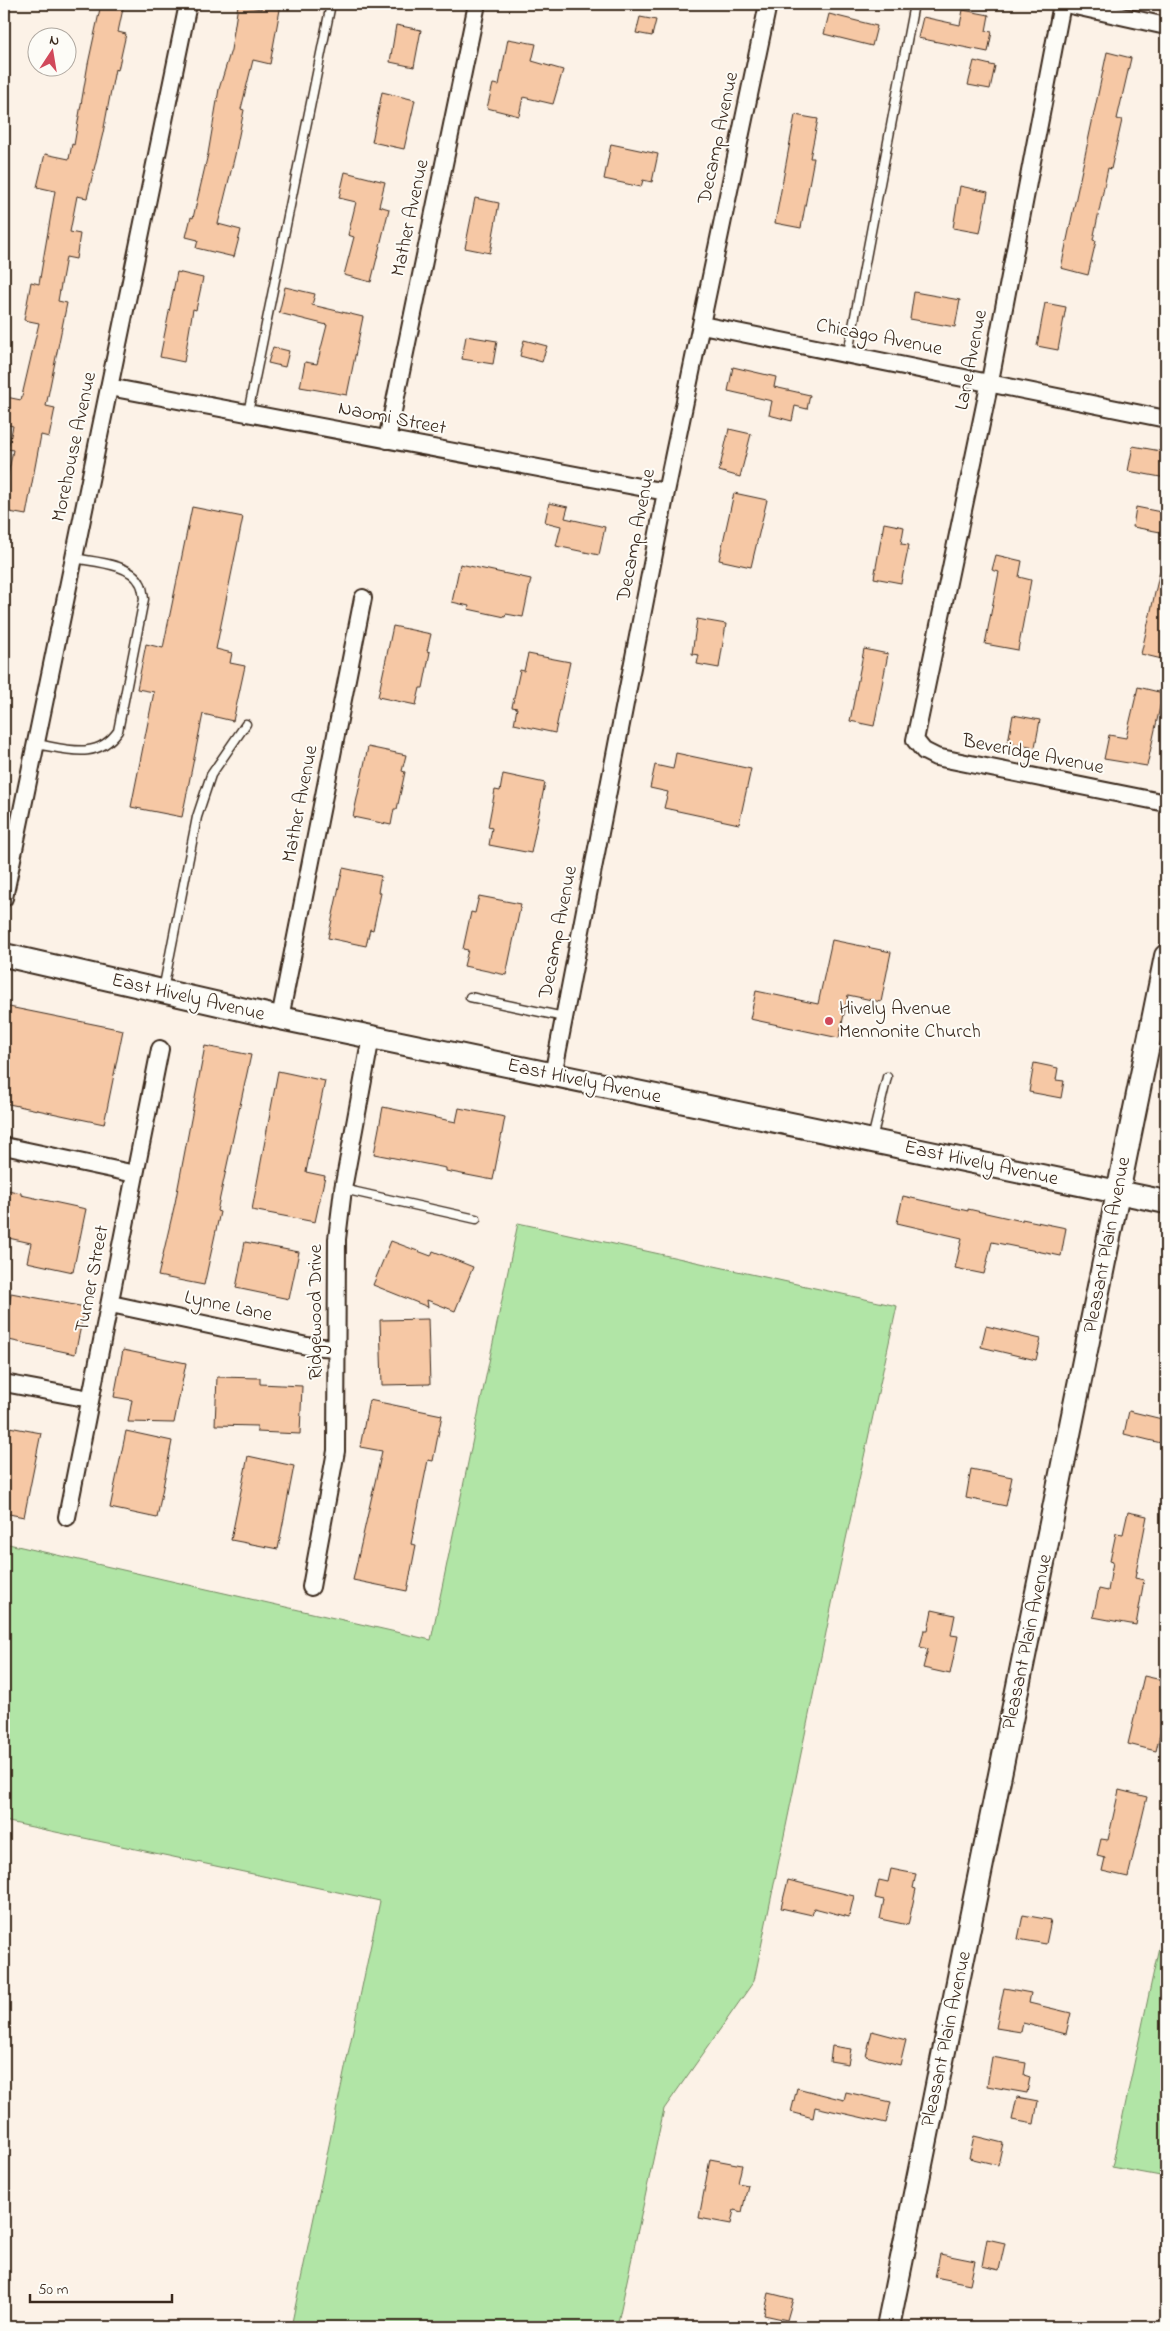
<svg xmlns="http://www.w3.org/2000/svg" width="1170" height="2331" font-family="'Indie Flower',sans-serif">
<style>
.green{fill:#b1e5a6;stroke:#768862}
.building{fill:#f6c8a5;stroke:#3b2a1e}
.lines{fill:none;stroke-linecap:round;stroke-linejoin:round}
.lane-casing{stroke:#3b2a1e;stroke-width:11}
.street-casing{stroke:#3b2a1e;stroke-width:20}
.secondary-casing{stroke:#3b2a1e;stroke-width:26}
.lane{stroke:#fdfcf7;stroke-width:8}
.street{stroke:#fdfcf7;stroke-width:16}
.secondary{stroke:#fdfcf7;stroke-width:22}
.poi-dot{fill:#d1495b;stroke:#fdfcf7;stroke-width:2}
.labels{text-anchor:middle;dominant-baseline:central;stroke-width:4;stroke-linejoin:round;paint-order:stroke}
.street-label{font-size:20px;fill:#3b2a1e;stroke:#fdfcf7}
.poi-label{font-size:20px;fill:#3b2a1e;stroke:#fdfcf7;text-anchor:start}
</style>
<rect width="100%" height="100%" fill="#fcf2e7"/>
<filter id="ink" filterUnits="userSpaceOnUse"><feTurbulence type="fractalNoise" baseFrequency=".02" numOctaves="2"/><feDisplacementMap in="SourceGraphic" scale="10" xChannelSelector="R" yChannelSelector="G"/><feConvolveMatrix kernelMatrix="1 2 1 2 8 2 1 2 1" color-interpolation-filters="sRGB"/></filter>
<g filter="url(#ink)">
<path class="green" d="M518 1223 897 1306 834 1594 754 1981 664 2109 617 2327H291L380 1901 4 1821V1543L431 1640Z
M1166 1914V2177L1112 2167Z"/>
<path class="building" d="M101 4H124L118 32 126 34 118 70 115 69 103 133 87 198 77 196 70 232 80 234 76 259 66 257 58 301 67 303 46 406 55 408 49 437 41 435 26 515 4 511V494L13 450 8 449 13 426 4 424V406L6 397 21 400 39 323 24 320 31 282 39 284 55 191 37 187 45 154 69 159 72 144 74 145 88 64Z
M262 4H281L270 64 253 60 241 109 244 110 235 155 218 224 241 230 234 257 196 248 198 240 186 237 191 217 193 218 208 154 219 89 231 50 238 5 261 9Z
M963 10 989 15 986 31 992 32 988 52 918 38 923 17 960 25Z
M829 14 877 26 872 46 824 34Z
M640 17 656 20 652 36 636 33Z
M396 25 421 30 414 67 390 62Z
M508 39 536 44 532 61 563 70 553 104 523 97 519 116 487 108 493 84 499 85Z
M1107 52 1131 58 1117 119 1122 120 1111 169 1108 168 1093 240 1096 241 1088 275 1061 268Z
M974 61 995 66 990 89 968 85Z
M382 92 415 100 404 149 372 142Z
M795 115 818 119 810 158H814L801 228 775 223Z
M611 144 658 154 652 182 643 180 641 187 604 179Z
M345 172 385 182 379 206 389 209 371 282 344 275 354 237 348 235 356 202 339 198Z
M960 186 988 192 980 233 953 228Z
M475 198 499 203 490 253 465 248Z
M177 272 203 278 196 310 193 309 184 362 160 357Z
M285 287 315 294 312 305 363 317 347 395 300 387 305 362 317 364 327 325 279 313Z
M914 292 960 300 955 327 910 319Z
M1045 303 1066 307 1058 350 1037 346Z
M466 336 497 341 493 364 462 359Z
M524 340 547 346 542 362 520 356Z
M273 347 289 351 285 367 268 363Z
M733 367 776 377 774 387 810 395 807 409 795 406 792 421 769 415 772 401 728 391Z
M729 429 751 434 740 477 719 471Z
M1133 446 1166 452V478L1128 471Z
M734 493 767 500 751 567 719 560Z
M549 503 568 507 565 518 605 527 599 555 556 546 561 526 545 522Z
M192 507 243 517 216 649 232 653 230 663 245 666 233 721 203 714 182 817 131 807 154 692 137 689 146 644 163 648Z
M1136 507 1166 513V533L1133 527Z
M884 523 904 527 901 544 909 545 901 583 874 578Z
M996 555 1022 561 1019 577 1031 580 1018 650 985 644 999 572 992 570Z
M460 564 531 579 523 617 506 614 505 617 468 609 469 606 452 602Z
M1160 571H1166V660L1141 654Z
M697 619 726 624 719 668 697 664 699 655 692 654Z
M393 626 431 634 427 651 430 652 423 688H420L416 705 378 697Z
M864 649 888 654 874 726 850 721Z
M528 654 570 662 555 733 514 724 517 708 512 707 520 670 524 671Z
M1138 687 1163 693 1147 766 1104 759 1109 735 1126 738Z
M1013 715 1040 720 1035 747 1008 742Z
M368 747 406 755 402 771 405 772 397 809H394L391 825 353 817Z
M676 753 751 769 739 824 664 808 668 792 650 788 655 765 673 769Z
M503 774 545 783 531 853 489 845 492 828 488 827 495 790 500 791Z
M343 868 381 876 378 892 381 893 373 930 370 929 366 946 328 938Z
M479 896 521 904 506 975 464 966 468 950 463 949 471 912 475 913Z
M832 940 891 952 881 1002 848 995 839 1038 750 1019 756 991 818 1004Z
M4 1006 123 1030 104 1124 4 1103Z
M205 1046 251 1055 217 1211 220 1212 204 1285 158 1276 175 1203Z
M1034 1063 1058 1068 1056 1080 1064 1081 1061 1098 1029 1092Z
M278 1071 325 1081 306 1172 325 1176 315 1222 252 1210Z
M383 1107 456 1122 459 1108 505 1117 493 1180 446 1171V1168L374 1154Z
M4 1189 21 1193V1195L86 1209 73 1272 27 1262 31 1243 4 1237Z
M903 1196 968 1211V1209L1022 1221V1219L1066 1228 1061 1256 992 1242 984 1274 955 1268 962 1238 897 1223Z
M391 1241 431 1256 433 1251 473 1267 455 1311 427 1300 428 1307 373 1285Z
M245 1242 299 1252 289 1299 236 1288Z
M11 1293 85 1307 75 1354 4 1339Z
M428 1319 430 1384 382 1385 380 1320Z
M986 1326 1041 1339 1036 1360 981 1347Z
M123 1350 186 1363 174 1423 128 1422 132 1400 114 1397Z
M217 1377 260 1378V1384L302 1386 300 1434 257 1432V1426L215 1425Z
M369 1400 442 1415 433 1461 428 1460 411 1544 416 1545 407 1591 353 1580 382 1451 360 1447Z
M1129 1411 1166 1420 1161 1443 1124 1434Z
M4 1426 41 1433 24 1517 4 1513Z
M126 1431 172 1441 157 1518 110 1508Z
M248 1456 294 1466 278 1549 231 1540Z
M971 1469 1012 1477 1006 1506 966 1498Z
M1128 1512 1147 1516 1135 1578 1144 1580 1136 1625 1093 1617 1099 1589 1108 1591 1113 1562 1110 1561 1116 1533 1123 1534Z
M932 1610 955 1615 951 1635 958 1636 950 1674 923 1668 928 1649 920 1647 924 1630H928Z
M1144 1676 1166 1681V1709L1156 1751 1128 1744Z
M1119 1790 1147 1797 1128 1877 1102 1871 1105 1858 1097 1856 1101 1839 1108 1840Z
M891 1869 916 1874 913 1888 916 1889 908 1925 880 1919 884 1900 875 1898 879 1880 888 1882Z
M788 1880 854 1896 849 1917 814 1908 812 1915 781 1908Z
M1023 1915 1051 1920 1046 1944 1018 1939Z
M1004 1988 1031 1993 1029 2003 1071 2013 1066 2034 1023 2023 1021 2032 996 2028Z
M872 2031 906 2040 900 2065 866 2056Z
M832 2046 851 2049 848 2064 830 2061Z
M992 2057 1026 2063 1024 2075 1030 2077 1027 2093 987 2086Z
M797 2088 844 2100 846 2092 891 2102 886 2123 815 2107 813 2118 791 2112Z
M1017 2097 1038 2101 1034 2124 1012 2120Z
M974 2136 1003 2143 998 2165 969 2158Z
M710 2159 742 2165 738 2183 748 2185 742 2212 734 2210 731 2224 699 2218Z
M987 2239 1005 2243 999 2270 982 2266Z
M940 2254 975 2261 970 2284 935 2277Z
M769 2293 793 2299 787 2320 764 2315Z"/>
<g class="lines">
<g class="lane-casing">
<path id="lane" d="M848 353 914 4
M248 413 331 4
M36 744C67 749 97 761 118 731L144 599C143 594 143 587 140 583 130 563 93 562 74 558
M163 990 197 817 211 775 246 724
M470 997 564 1017
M872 1139 887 1077
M343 1189 476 1219"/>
</g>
<g class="street-casing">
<path id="street" d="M1062 4 990 381 915 740 924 751 936 757 1166 803
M1066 4 1166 26
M702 325 1166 419
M109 387 666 492
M387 440 477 4
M4 898 188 4
M280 1018 363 598
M553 1075 666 492 768 4
M4 1146 135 1174
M111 1304 307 1346 337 1348
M4 1383 90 1399
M67 1517 160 1049
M311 1587 336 1451 337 1239 343 1189 371 1037"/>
</g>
<g class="secondary-casing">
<path id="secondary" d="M4 955 280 1018 1166 1202
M888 2327 1166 956"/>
</g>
<use href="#lane" class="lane"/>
<use href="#street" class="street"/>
<use href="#secondary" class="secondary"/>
</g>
</g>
<circle class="poi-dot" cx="829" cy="1021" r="5"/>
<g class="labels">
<g class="street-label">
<text transform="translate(719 138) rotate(-78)">Decamp Avenue</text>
<text transform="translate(411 218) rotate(-78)">Mather Avenue</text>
<text transform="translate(879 338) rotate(11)">Chicago Avenue</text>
<text transform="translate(972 360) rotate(-79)">Lane Avenue</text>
<text transform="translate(392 419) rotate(11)">Naomi Street</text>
<text transform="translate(75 447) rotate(-78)">Morehouse Avenue</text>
<text transform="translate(637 535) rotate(-79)">Decamp Avenue</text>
<text transform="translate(1033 755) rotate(11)">Beveridge Avenue</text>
<text transform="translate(301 804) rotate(-79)">Mather Avenue</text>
<text transform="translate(559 932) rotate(-79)">Decamp Avenue</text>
<text transform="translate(188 998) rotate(13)">East Hively Avenue</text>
<text transform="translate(584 1082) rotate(12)">East Hively Avenue</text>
<text transform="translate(981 1164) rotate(12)">East Hively Avenue</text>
<text transform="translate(1108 1245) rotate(-79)">Pleasant Plain Avenue</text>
<text transform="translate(93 1279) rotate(-79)">Turner Street</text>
<text transform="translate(228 1307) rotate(12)">Lynne Lane</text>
<text transform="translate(316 1312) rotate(-90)">Ridgewood Drive</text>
<text transform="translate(1028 1642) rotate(-78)">Pleasant Plain Avenue</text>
<text transform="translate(947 2039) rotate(-78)">Pleasant Plain Avenue</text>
</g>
<g class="poi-label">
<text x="839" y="1009">Hively Avenue<tspan x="839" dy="23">Mennonite Church</tspan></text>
</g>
</g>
<rect width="1170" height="2331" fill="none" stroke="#fdfcf7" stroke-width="20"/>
<rect x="10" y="10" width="1150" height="2311" fill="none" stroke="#3b2a1e" stroke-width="2" filter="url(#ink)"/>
<g transform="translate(52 52) rotate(12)"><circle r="24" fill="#fdfcf7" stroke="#afa8a0"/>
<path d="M0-4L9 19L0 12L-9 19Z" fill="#d1495b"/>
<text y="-8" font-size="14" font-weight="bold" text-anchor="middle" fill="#3b2a1e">N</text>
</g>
<path d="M30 2294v8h142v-8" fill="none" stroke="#3b2a1e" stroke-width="2.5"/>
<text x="38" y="2294" font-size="15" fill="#3b2a1e" stroke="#fdfcf7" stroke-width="4" paint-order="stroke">50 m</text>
</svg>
